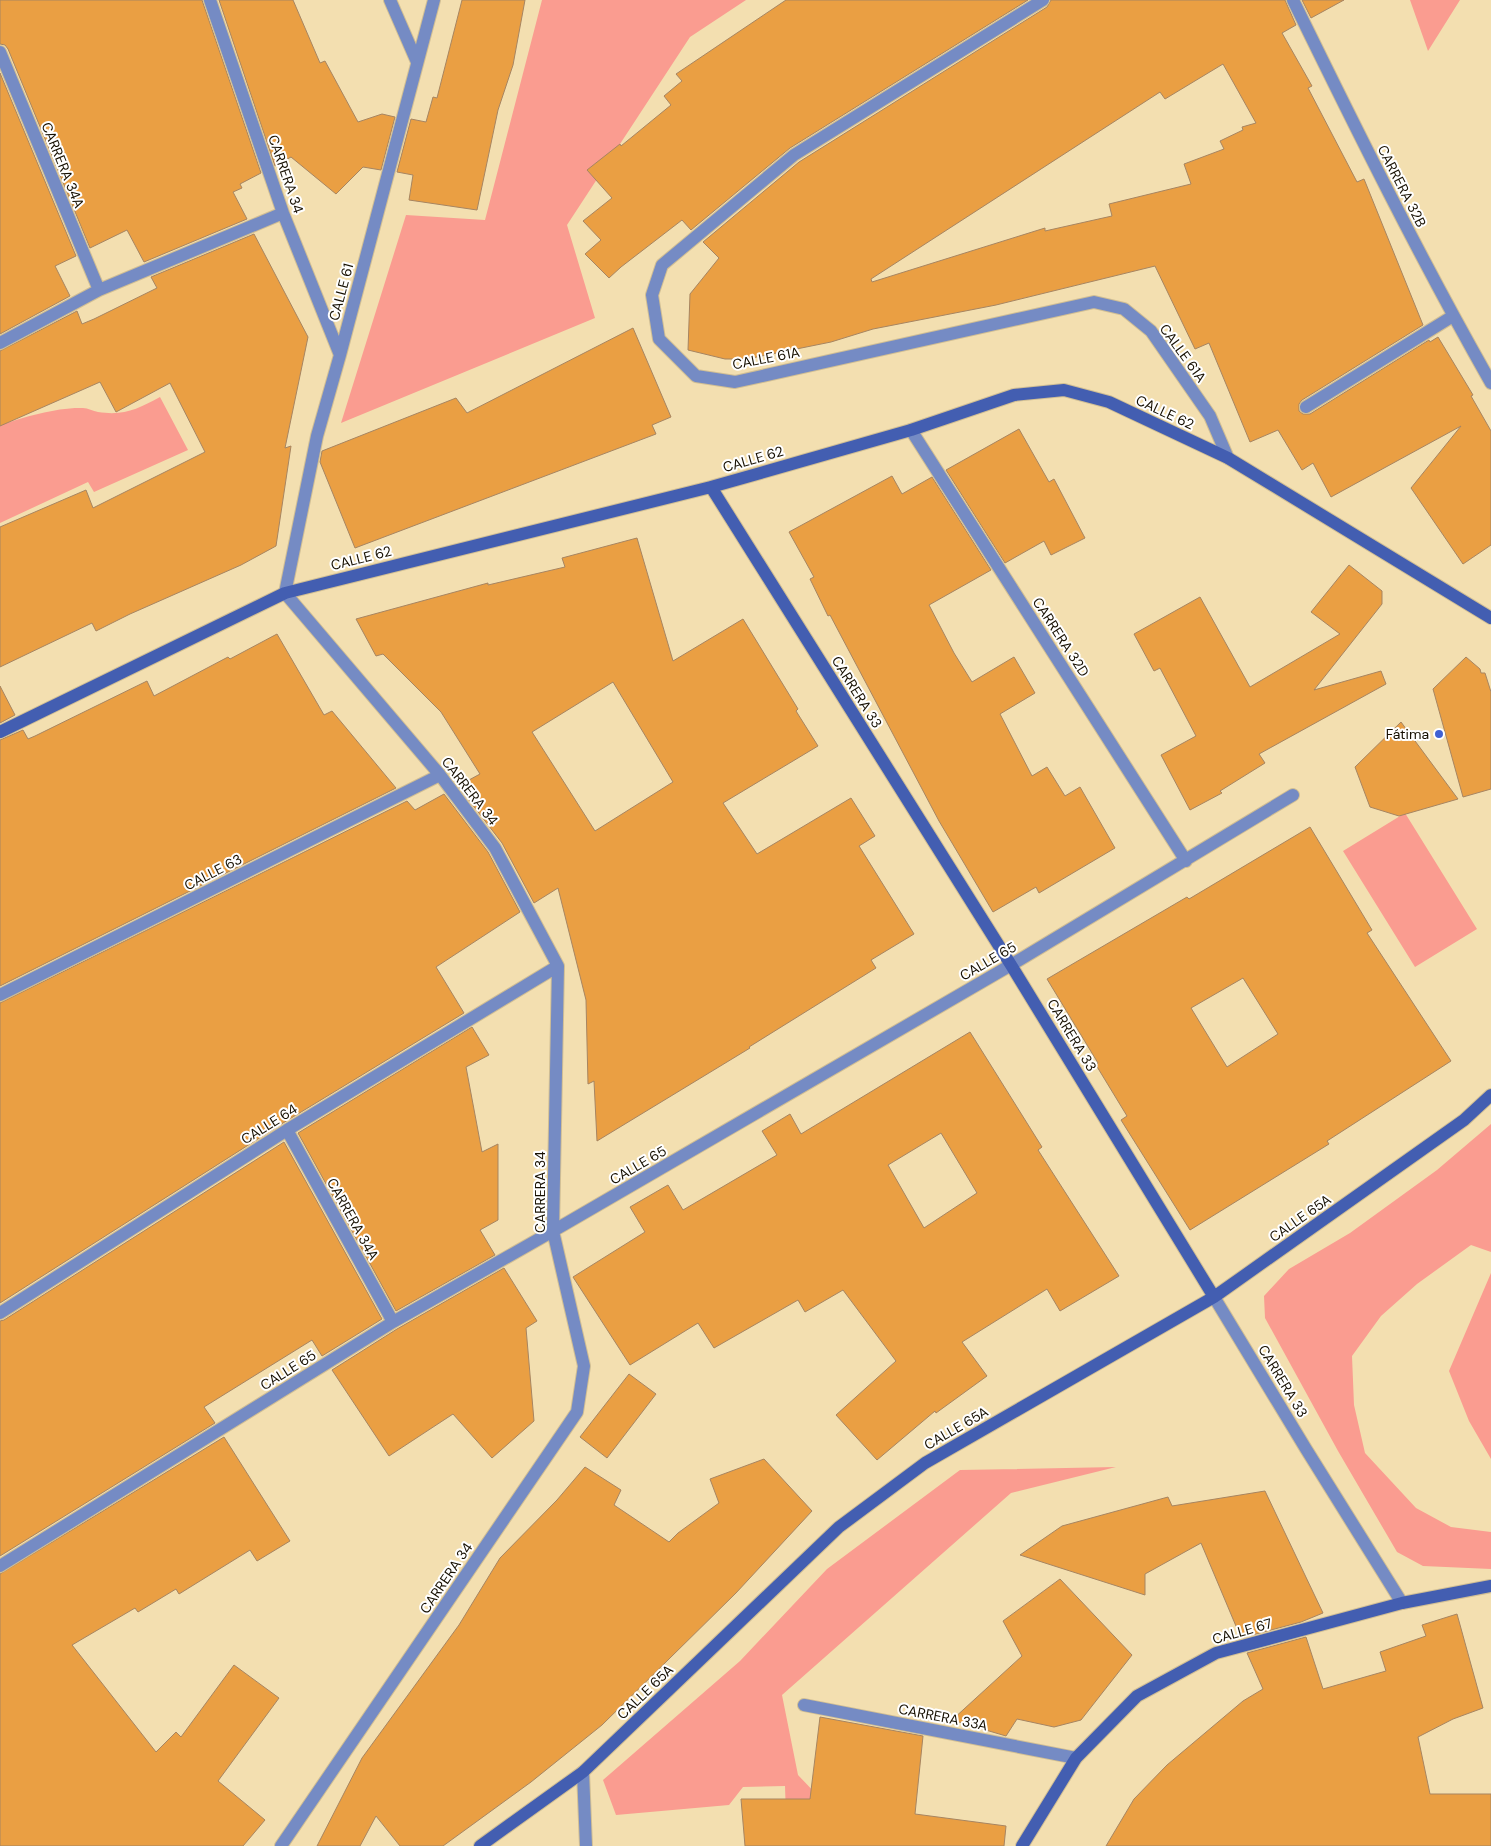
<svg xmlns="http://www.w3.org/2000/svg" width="1491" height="1846" font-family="'DM Sans',sans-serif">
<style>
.green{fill:#fa9c90}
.building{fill:#ea9f43;stroke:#a78561;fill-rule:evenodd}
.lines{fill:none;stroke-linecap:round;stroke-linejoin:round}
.street-casing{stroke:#d0be94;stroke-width:14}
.secondary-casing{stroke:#d0be94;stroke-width:14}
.street{stroke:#758bc4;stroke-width:12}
.secondary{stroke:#435eb1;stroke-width:12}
.poi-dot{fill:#4061d3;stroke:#fff;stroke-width:2}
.labels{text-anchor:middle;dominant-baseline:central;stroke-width:4;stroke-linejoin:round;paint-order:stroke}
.street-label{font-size:14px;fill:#160f01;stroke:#fff}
.poi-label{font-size:14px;fill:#160f01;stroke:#fff;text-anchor:end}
</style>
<rect width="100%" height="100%" fill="#f3dfb0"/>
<path class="green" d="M542 0H746L690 37 567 225 595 318 341 423 406 215 485 220Z
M1410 0H1460L1428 51Z
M160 397 188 450 94 492 88 482 0 523V425C24 417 58 407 83 408 88 408 93 411 98 412 124 416 138 409 160 397Z
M1405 813 1477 929 1415 967 1343 851Z
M1491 1124V1252L1471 1245 1417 1284 1381 1316 1352 1356 1354 1405 1365 1453 1416 1508 1451 1527 1491 1532V1569L1423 1566 1397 1552 1338 1451 1265 1318 1264 1296 1289 1269 1350 1233 1437 1170Z
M1491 1273V1459L1469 1421 1449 1371Z
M1116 1467 1011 1493 782 1695 798 1775 819 1797 787 1846 785 1786 743 1787 729 1805 616 1815 603 1780 740 1661 827 1569 960 1470Z"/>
<path class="building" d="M0 0H202L261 173 240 184 242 188 233 192 247 219 144 262 127 230 90 248 8 49 5 45 0 44Z
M219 0H293L320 63 325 61 358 122 382 114 395 117 381 170 363 167 336 194 291 157 275 166Z
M462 0H525L513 65 498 110 477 210 409 200 413 175 397 172 411 119 426 122 433 97 437 98Z
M786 0H1028L790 148 691 230 682 220 621 267 609 278 585 254 601 240 583 221 612 198 587 170 620 144 621 146 671 105 664 96 682 81 676 74Z
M1051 0H1285L1296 25 1282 33 1312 86 1308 88 1357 182 1364 179 1423 325 1302 400 1299 404V411L1303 414H1310L1429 340 1430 342 1438 337 1473 395 1471 396 1491 431V545L1463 564 1411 488 1461 426 1331 497 1313 463 1302 470 1278 430 1250 442 1209 343 1195 349 1155 266 996 305 873 329 831 342 747 359H725L688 350 690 294 719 258 703 242 799 162 1047 7ZM1223 64 1256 123 1242 127 1243 130 1220 141 1224 149 1184 164 1191 184 1109 204 1112 216 1045 231V228L872 282 871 279 1160 92 1165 99Z
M1302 0H1344L1311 18Z
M0 73 76 256 55 266 70 296 0 334Z
M254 234 308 337 285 448 291 446 276 546 241 565 130 614 96 631 92 623 0 667V527L86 490 93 508 205 452 170 383 116 412 100 382 0 426V351L77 311 82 324 94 319 157 288 151 277Z
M633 328 671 417 652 425 656 434 355 548 320 462 322 451 456 398 467 413Z
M1019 429 1049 482 1054 479 1085 538 1051 555 1044 541 1005 563 946 470Z
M892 476 902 494 932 477 991 570 929 605 954 653 972 682 1014 657 1035 693 1000 714 1032 776 1047 767 1065 796 1080 787 1115 848 1039 893 1036 887 993 912 939 821 830 615 828 616 810 579 814 577 789 532Z
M637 538 673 661 743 619 798 709 796 711 818 746 723 803 757 854 851 798 875 836 859 846 914 934 871 960 876 968 749 1047 750 1048 597 1141 594 1081 588 1084 586 1000 558 888 534 903 502 843 458 786 480 774 441 712 383 654 376 656 356 619 488 583V585L565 567 562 558ZM613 682 673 782 595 831 532 732Z
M1349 565 1382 591V604L1314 690 1381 671 1386 684 1259 754 1265 763 1220 791 1222 793 1190 810 1161 755 1196 736 1160 668 1154 671 1134 634 1200 597 1250 687 1340 634 1311 612Z
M277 634 324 715 332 711 396 788 0 986V740L23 730 28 739 35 736 147 681 154 696 228 657 230 659Z
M1466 657 1480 669 1481 673H1485L1491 692V789L1463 797 1433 689Z
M0 686 15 715 0 723Z
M1401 722 1458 799 1399 816 1370 807 1355 767Z
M444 794 488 852 520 912 436 967 464 1013 283 1123 0 1303V1003L407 801 415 810Z
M1310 827 1372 930 1367 933 1451 1061 1327 1141 1329 1144 1190 1230 1121 1120 1127 1116 1096 1065 1098 1063 1047 979 1187 897 1189 899ZM1243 978 1278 1034 1227 1067 1191 1008Z
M472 1027 489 1055 466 1067 482 1152 498 1144V1220L480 1230 495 1255 396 1311 298 1133Z
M970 1032 1042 1147 1038 1150 1119 1276 1060 1311 1047 1289 962 1342 987 1376 936 1413 935 1411 877 1460 836 1415 896 1361 843 1290 805 1312 798 1300 714 1348 698 1323 630 1365 573 1277 645 1232 630 1207 668 1185 683 1210 777 1155 762 1131 790 1114 801 1134ZM941 1133 977 1193 924 1228 888 1165Z
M284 1142 382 1319 322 1356 312 1340 204 1407 215 1423 0 1556V1321L4 1320Z
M504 1268 537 1321 526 1328 534 1421 492 1458 453 1414 389 1456 332 1370 397 1329Z
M629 1374 656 1394 607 1458 580 1437Z
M224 1437 290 1541 257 1561 250 1550 179 1594 176 1589 138 1612 135 1608 72 1645 156 1752 176 1732 181 1737 234 1665 279 1698 218 1781 265 1820 243 1846H0V1574Z
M764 1459 812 1511 736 1593 602 1725 531 1782 443 1846H400L376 1816 360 1846H317L362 1758 459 1625 500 1558 557 1500 585 1467 621 1490 614 1505 669 1542 678 1533 719 1503 710 1479Z
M1265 1491 1323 1613 1301 1622 1241 1638 1201 1543 1145 1574V1595L1020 1555 1062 1526 1168 1497 1172 1506Z
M1060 1579 1132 1655 1081 1720 1054 1727 1017 1719 1006 1736 952 1720 1022 1656 1003 1621Z
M1457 1614 1483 1708 1453 1719 1418 1737 1430 1794H1491V1846H1106L1134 1799 1167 1765 1243 1701 1263 1689 1247 1653 1306 1637 1323 1689 1386 1671 1380 1652 1426 1636 1422 1625Z
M820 1717 923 1736 915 1814 1006 1826 1004 1846H745L741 1799H810Z"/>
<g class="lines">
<g class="street-casing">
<path id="street" d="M210 0 283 213 340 355
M390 0 417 62
M1043 0 794 155 662 265 652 295 659 339 696 376 735 382 1094 302 1124 309 1151 331 1210 416 1228 458
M1293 0C1356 129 1420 258 1491 383
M0 52 99 290
M0 343 99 290 283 213
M1306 407 1453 316
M911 430 1186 861
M0 995 440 775
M287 1130 393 1322
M1214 1297 1306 1449 1402 1603
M0 1313 287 1130 558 966
M0 1566 393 1322 553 1231 1011 965 1293 795
M804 1705 1076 1758
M583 1772 586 1846
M281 1846 577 1412 584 1366 553 1231 558 966 495 848 440 775 285 593 317 436 340 355 434 0"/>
</g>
<g class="secondary-casing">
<path id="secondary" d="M711 487 1011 965 1214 1297
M0 732 285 593 711 487 911 430 1014 395 1064 390 1109 402 1228 458 1491 618
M480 1846 583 1772 839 1527 925 1463 1214 1297 1464 1120 1491 1095
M1022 1846 1076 1758 1137 1696 1216 1653 1402 1603 1491 1586"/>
</g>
<use href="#street" class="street"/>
<use href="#secondary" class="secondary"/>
</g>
<circle class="poi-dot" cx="1439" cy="734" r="5"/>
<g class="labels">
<g class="street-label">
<text transform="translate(63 165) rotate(68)">CARRERA 34A</text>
<text transform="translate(286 174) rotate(71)">CARRERA 34</text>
<text transform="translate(1402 186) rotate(63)">CARRERA 32B</text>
<text transform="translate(341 292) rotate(-75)">CALLE 61</text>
<text transform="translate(1183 353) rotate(54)">CALLE 61A</text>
<text transform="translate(766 358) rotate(-11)">CALLE 61A</text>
<text transform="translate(1165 412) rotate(25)">CALLE 62</text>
<text transform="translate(753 459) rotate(-16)">CALLE 62</text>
<text transform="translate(361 558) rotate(-14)">CALLE 62</text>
<text transform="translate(1061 637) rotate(57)">CARRERA 32D</text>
<text transform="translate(857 692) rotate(58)">CARRERA 33</text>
<text transform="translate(470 791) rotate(52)">CARRERA 34</text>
<text transform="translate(213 872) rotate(-27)">CALLE 63</text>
<text transform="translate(988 961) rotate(-30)">CALLE 65</text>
<text transform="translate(1072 1035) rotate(59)">CARRERA 33</text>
<text transform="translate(269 1124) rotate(-32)">CALLE 64</text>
<text transform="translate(638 1165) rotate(-30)">CALLE 65</text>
<text transform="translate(540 1192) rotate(-90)">CARRERA 34</text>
<text transform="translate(1300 1218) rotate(-35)">CALLE 65A</text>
<text transform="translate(353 1219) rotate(61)">CARRERA 34A</text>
<text transform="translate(288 1370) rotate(-32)">CALLE 65</text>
<text transform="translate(1283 1381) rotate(59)">CARRERA 33</text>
<text transform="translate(956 1428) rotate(-30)">CALLE 65A</text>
<text transform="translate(446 1578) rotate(-56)">CARRERA 34</text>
<text transform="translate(1242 1631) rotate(-16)">CALLE 67</text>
<text transform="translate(645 1692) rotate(-44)">CALLE 65A</text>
<text transform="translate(943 1717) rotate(11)">CARRERA 33A</text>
</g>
<g class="poi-label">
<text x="1429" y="734">Fátima</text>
</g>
</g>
</svg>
